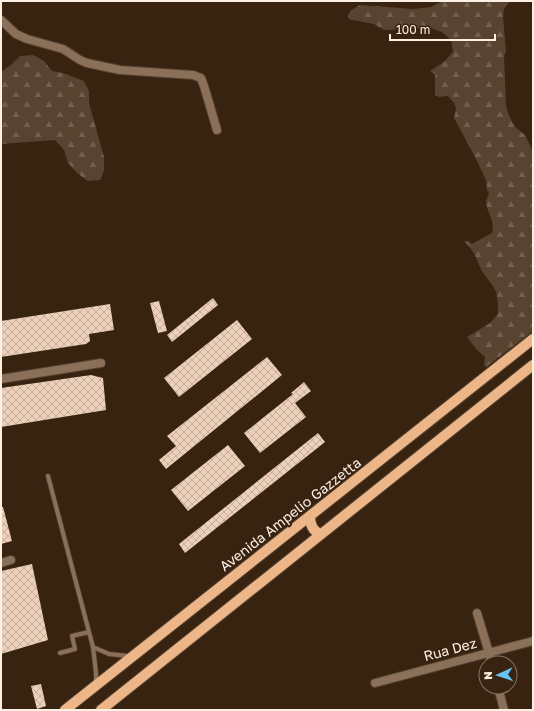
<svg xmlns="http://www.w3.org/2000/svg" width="534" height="711" font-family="'Golos Text',sans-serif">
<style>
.forest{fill:url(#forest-firs)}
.building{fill:url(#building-cross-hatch)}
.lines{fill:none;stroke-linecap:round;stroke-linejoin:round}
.service-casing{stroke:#54402e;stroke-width:5.5}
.minor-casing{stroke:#54402e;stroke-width:10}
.primary-casing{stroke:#54402e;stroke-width:12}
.service{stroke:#8a6f59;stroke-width:4}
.minor{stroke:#8a6f59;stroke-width:8}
.primary{stroke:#ecb688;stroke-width:10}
.labels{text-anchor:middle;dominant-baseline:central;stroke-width:4;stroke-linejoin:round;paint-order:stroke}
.street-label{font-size:14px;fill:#fff0e4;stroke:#382310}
</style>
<defs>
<pattern id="forest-firs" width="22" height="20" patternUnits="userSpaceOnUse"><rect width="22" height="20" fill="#584331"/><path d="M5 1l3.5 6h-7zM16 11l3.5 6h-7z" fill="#715e4f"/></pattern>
<pattern id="building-cross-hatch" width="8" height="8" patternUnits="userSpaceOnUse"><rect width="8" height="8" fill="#ecd0ba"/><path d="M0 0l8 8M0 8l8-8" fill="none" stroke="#c4ae9c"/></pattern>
</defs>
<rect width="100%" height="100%" fill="#382310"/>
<path class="forest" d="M442 1H510L504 9 503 17 506 51 504 56 506 106 509 116 515 127 525 135 533 152V331L486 367 484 365 485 357 476 349 467 337 490 323 498 314C498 307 498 299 496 292 493 284 486 278 482 271 475 257 476 253 464 241H468L472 244 492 233C495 221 488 214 486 203 486 200 488 196 489 193 485 188 488 184 485 178 476 158 465 138 454 118 457 106 457 106 448 96L439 97 435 95V74L430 71 445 61 453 52 451 40 442 32 431 28 384 30 374 24 353 20 349 19 348 16 350 11 360 5 413 9 431 7Z
M33 55 44 61 52 71 63 73 84 81 89 91V103L104 157V170L100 180 88 181 77 173 68 163 64 150 55 140 1 144V72L12 64 20 56Z"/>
<path class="building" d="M213 298 218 305 172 342 167 335Z
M159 301 167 331 158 333 150 303Z
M110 304 114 330 89 334 90 341 86 344 1 357V321Z
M237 320 252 339 179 397 164 378Z
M267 357 282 375 166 469 159 460 176 446 167 436Z
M91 375 103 378 106 410 1 427V388Z
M304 382 311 391 295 403 306 417 260 453 244 433 293 394 291 393Z
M318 433 325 442 185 553 179 544Z
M228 445 245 466 188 511 171 490Z
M1 507H3L12 541 1 544Z
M32 564 48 640 1 654V571Z
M41 684 46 706 37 709 31 686Z"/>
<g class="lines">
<g class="service-casing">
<path id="service" d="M48 476 93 647 96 673V684
M93 647 109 654 129 656
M60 653 75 649 72 636 89 632"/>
</g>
<g class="minor-casing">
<path id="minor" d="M1 20 16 34 27 39 63 49 80 60 87 63 120 70 193 75 201 78 204 86 217 130
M1 379 101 363
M1 563 11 560
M477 613 492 663
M375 683 533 641
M498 687 504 710"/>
</g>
<g class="primary-casing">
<path id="primary" d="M310 516C310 525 313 531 320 534
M65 710 533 339
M101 710 533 365"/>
</g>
<use href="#service" class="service"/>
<use href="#minor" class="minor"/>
<use href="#primary" class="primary"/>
</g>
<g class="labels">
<g class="street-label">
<text transform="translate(290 514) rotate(-38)">Avenida Ampelio Gazzetta</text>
<text transform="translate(450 649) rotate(-15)">Rua Dez</text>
</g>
</g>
<rect width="534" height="711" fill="none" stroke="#fff0e4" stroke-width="4"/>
<g transform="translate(498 675) rotate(267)"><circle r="19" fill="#382310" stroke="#887565"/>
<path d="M0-3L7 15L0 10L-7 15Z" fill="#69c3f1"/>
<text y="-6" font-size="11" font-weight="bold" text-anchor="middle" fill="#fff0e4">N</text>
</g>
<path d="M390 34v6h105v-6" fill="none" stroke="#fff0e4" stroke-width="2"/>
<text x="396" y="34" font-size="12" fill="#fff0e4" stroke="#382310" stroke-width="3" paint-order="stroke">100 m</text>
</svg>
